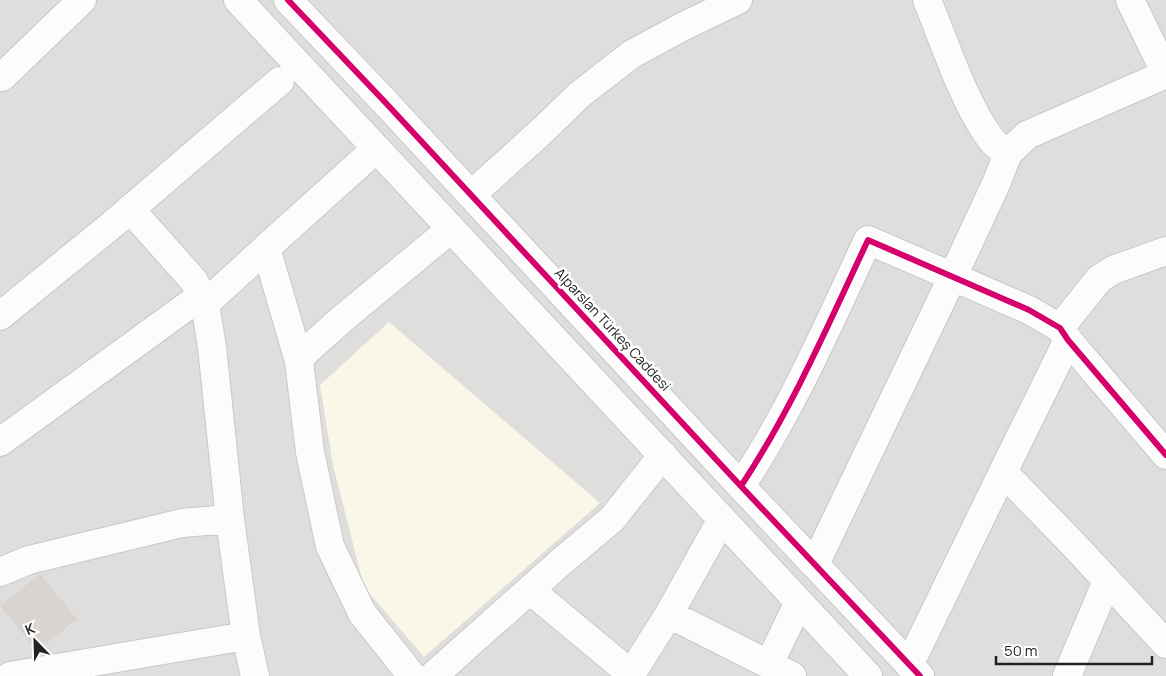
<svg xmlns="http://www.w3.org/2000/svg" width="1166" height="676" font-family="Manrope,sans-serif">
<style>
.residential{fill:#dfdedc}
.education{fill:#f8f7e8}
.building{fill:#d7d4d2;stroke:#d3d0cc}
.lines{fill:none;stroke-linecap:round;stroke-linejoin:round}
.minor-casing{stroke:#c9c8c7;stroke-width:30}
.minor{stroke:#fdfcfc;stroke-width:28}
.cycleway-casing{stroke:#fff;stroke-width:9}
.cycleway{stroke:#d6006c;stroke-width:6}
.labels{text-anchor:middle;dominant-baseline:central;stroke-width:5;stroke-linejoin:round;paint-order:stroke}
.street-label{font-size:14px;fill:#222;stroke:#fff}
</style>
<rect width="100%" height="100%" fill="#f0eeeb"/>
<path class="residential" d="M0 0H1166V676H0Z"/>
<path class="education" d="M389 322 600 503 424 657 364 587 333 465 320 385Z"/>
<path class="building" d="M40 575 76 619 37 650 1 606Z"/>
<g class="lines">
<g class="minor-casing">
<path id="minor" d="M238 0 868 676
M288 0 384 101 737 482 920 676
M927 0C945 43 963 101 990 138 995 145 1001 149 1008 153L1027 135 1166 74
M1130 0 1166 74
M2 77 82 0
M471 195 543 130 579 95 632 54 682 27 738 0
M130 209 194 281 205 304 212 347 230 519
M205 304 266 248
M0 316 113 224 280 81
M1060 328 1099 279 1113 270 1166 251
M1068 340 1003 472 1074 545 1166 644
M299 361 266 248 376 149
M0 442 201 296
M741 486C792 409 829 323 868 240L1029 310 1060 328 1068 340 1166 455
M815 564 953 276 996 184 1008 153
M0 572 29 560 182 523 230 519 246 636 255 676
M530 590 631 674
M669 614 792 676
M769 664 799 602
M909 665 1003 472
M10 676 246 636
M412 676 362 613 330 546 310 452 299 361 304 353 342 319 440 238
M433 676 562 561 612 519 663 455
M630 676 669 614 722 519
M1067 676 1107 581"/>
</g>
<use href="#minor" class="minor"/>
<g class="cycleway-casing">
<path id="cycleway" d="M288 0 384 101 737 482 920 676
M741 486C792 409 829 323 868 240L1029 310 1060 328 1068 340 1166 455"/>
</g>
<use href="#cycleway" class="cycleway"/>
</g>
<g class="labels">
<g class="street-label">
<text transform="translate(613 329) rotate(47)">Alparslan Türkeş Caddesi</text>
</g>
</g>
<g transform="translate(35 641) rotate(337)" stroke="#ffffff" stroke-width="4" paint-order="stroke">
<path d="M0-4L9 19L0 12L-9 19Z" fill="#222222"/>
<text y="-8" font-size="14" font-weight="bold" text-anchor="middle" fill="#222222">K</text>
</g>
<path d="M996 656v8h156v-8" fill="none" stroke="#222222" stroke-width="2.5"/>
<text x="1004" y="656" font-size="15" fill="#222222" stroke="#ffffff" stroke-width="4" paint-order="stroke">50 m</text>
</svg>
